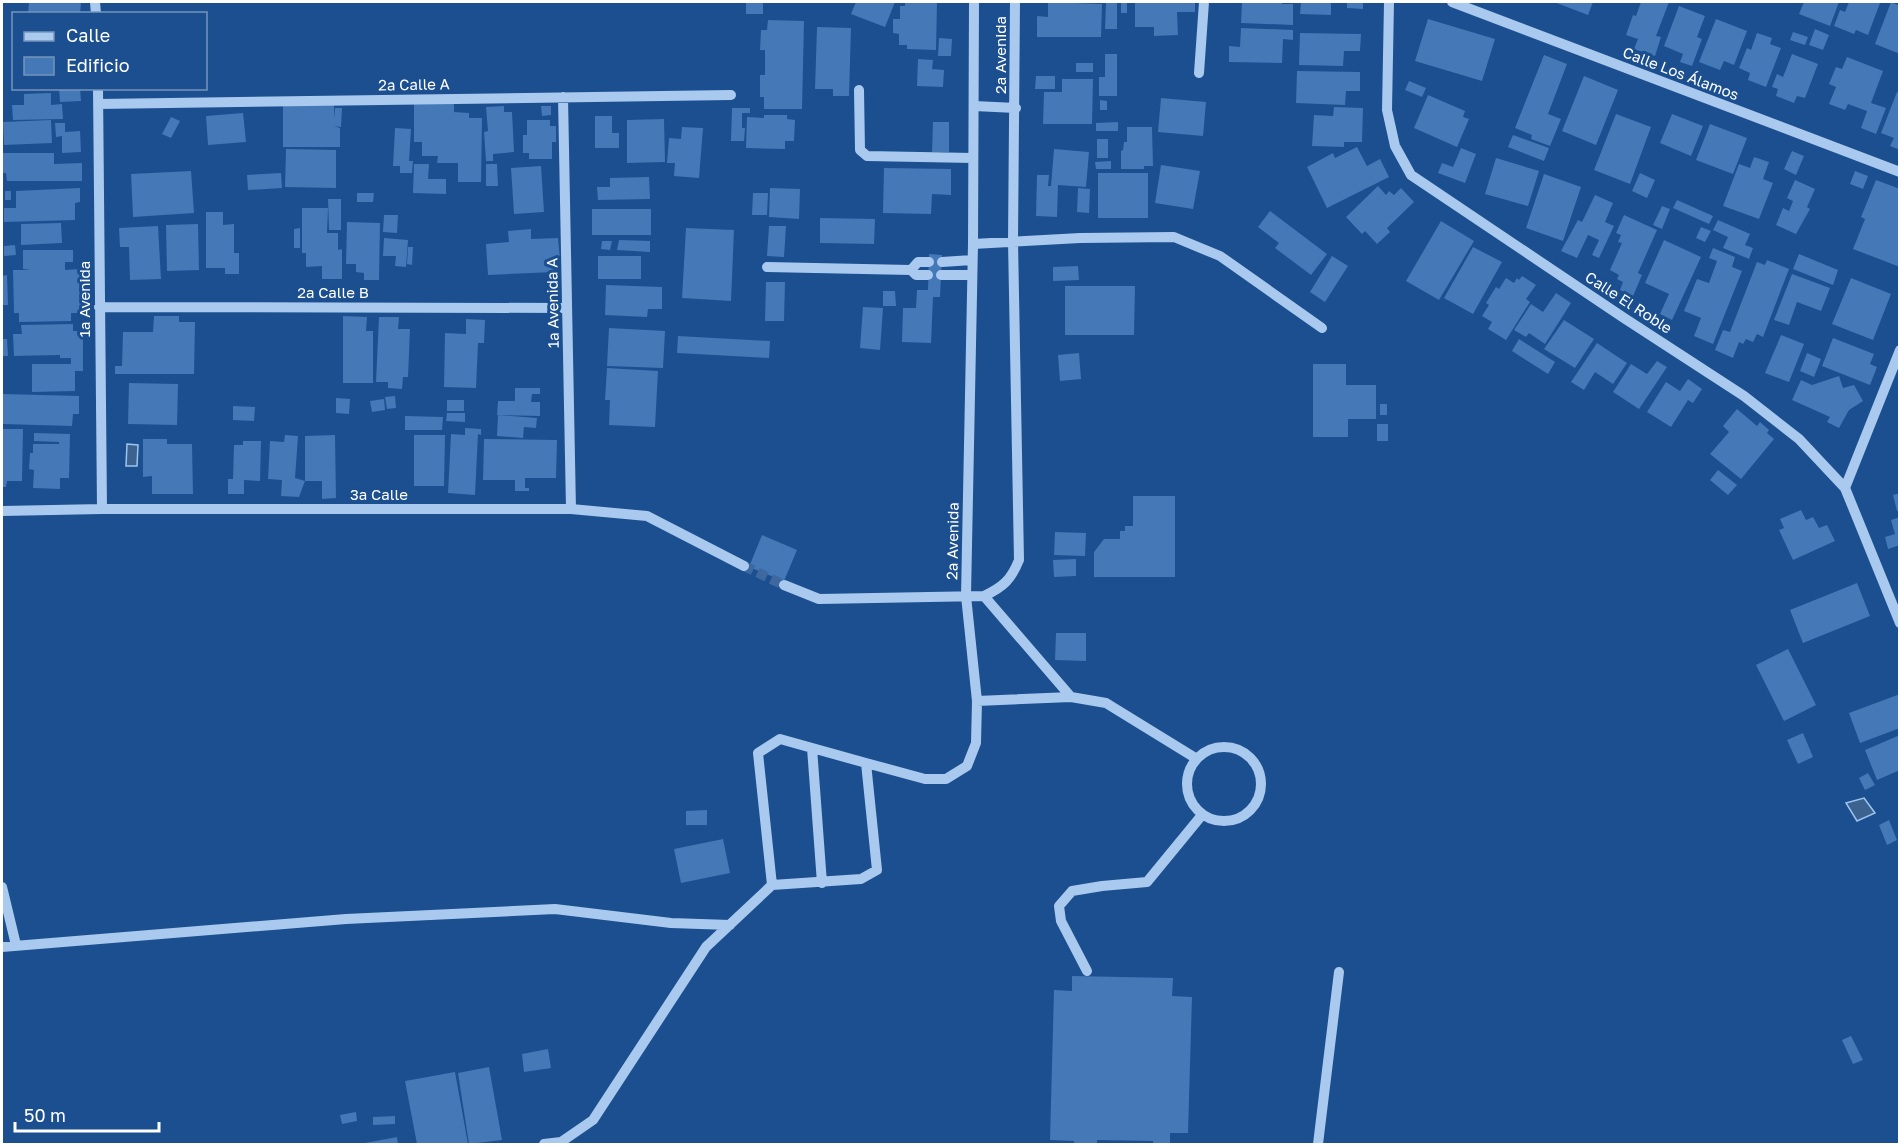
<svg xmlns="http://www.w3.org/2000/svg" width="1901" height="1146" font-family="'Golos Text',sans-serif">
<style>
.water{fill:#3c6290;stroke:#9cc4f0;stroke-width:1.5}
.building{fill:#4478b7}
.lines{fill:none;stroke-linecap:round;stroke-linejoin:round}
.minor-tunnel{stroke:#3d69a0;stroke-width:10;stroke-dasharray:10 5;stroke-linecap:butt}
.minor{stroke:#a9c9ee;stroke-width:10}
.labels{text-anchor:middle;dominant-baseline:central;stroke-width:6;stroke-linejoin:round;paint-order:stroke}
.street-label{font-size:15px;fill:#fff;stroke:#1b4f8f}
</style>
<rect width="100%" height="100%" fill="#1b4f8f"/>
<path class="water" d="M127 444 138 445 137 466H126Z
M1864 798 1875 813 1857 821 1846 803Z"/>
<path class="building" d="M29 2H81L80 14H28Z
M746 2H763V14H746Z
M856 2H895L885 27 851 14Z
M905 2H937L936 50 907 49V45H899V34L893 33V19H900V6H905Z
M1048 2 1102 4 1101 37H1037V16L1048 17Z
M1106 2H1117V29H1105Z
M1121 2H1127V13H1121Z
M1135 2H1195V12H1177L1178 35 1154 36V27H1135Z
M1242 2H1282V4H1293V25L1241 23Z
M1301 2H1331V15L1300 14Z
M1347 2H1363V9L1347 8Z
M1554 2H1593L1588 15Z
M1641 2H1669L1656 36 1661 37 1655 56 1634 49 1638 39 1626 35 1633 15 1636 16Z
M1804 2H1839L1830 26 1799 14Z
M1849 2H1876L1880 3 1868 35 1856 30 1854 34 1834 26 1840 10 1845 12Z
M1891 2 1900 6V54L1875 44Z
M1679 6 1705 16 1697 37 1702 39 1692 66 1680 62 1683 54 1664 46Z
M1428 19 1495 39 1482 81 1415 61Z
M1716 19 1747 31 1734 65 1724 61 1720 70 1699 62Z
M768 20 804 21 802 109H764V97H760V75H765V50H760L761 30H767Z
M817 27 851 28 849 96H833V89H815Z
M1241 28 1293 30V40L1283 39 1282 63 1229 62V46L1240 47Z
M1815 29 1829 35 1823 50 1809 45Z
M1793 32 1808 37 1805 45 1790 40Z
M1300 33 1361 34 1360 51H1344L1343 66 1299 65Z
M1757 33 1772 38 1770 44 1781 48 1766 87 1748 80 1750 73 1739 68 1747 48 1751 50Z
M939 38 952 39 951 56H938Z
M1105 54H1117V96H1099V77H1105Z
M1792 54 1818 64 1805 98 1797 96 1794 103 1776 96 1778 89 1772 87 1777 74 1783 77Z
M1544 55 1567 64 1548 114 1561 119 1550 146 1531 139 1532 135 1515 128Z
M1847 57 1883 71 1871 103 1886 108 1876 134 1861 128 1867 111 1848 104 1845 110 1829 104 1836 87 1829 84 1836 67 1842 69Z
M918 59 933 60 932 69 944 70 943 87 917 86Z
M1076 63H1093V72H1076Z
M1297 71 1360 72V91H1346L1345 105 1296 103Z
M1036 76H1055V89H1035Z
M1584 76 1618 90 1596 145 1562 131Z
M1062 79H1093L1092 124H1043L1044 92H1062Z
M1409 81 1426 88 1422 97 1405 90Z
M59 88H80L81 101 60 102Z
M1897 92 1900 93V150L1890 146 1894 138 1881 133Z
M51 93V105L62 104 63 119 13 120 12 105H24V94Z
M1428 95 1465 111 1463 117 1469 119 1457 147 1414 128Z
M1161 98 1206 102 1203 136 1158 132Z
M1100 100 1107 101V110H1100Z
M414 103H454V112L469 113V118H482L481 182H458V163H437L438 156H422V142H414Z
M334 105V119L335 108H342L341 127 334 126 340 128V147H283V106Z
M504 106V112H512L514 152 493 154V161H486L484 132 488 131 486 107Z
M541 106H551V115L542 116Z
M1334 107 1363 108 1362 142H1344V147L1312 146 1314 115 1333 116Z
M732 108H750V113H742V128H745L744 141H731Z
M243 113 246 142 208 145 206 116Z
M1616 114 1651 127 1630 184 1594 170Z
M1672 114 1703 126 1691 156 1660 143Z
M764 115H787V119L795 120 794 141H785V149L746 148 747 117 764 118Z
M595 116H612V133H619V148H595Z
M171 117 180 121 171 138 162 134Z
M664 119 665 162 627 163V120Z
M51 120 52 143 4 145 3 122Z
M527 120H550V126H556V142H552V159H529V153H523V135H527Z
M933 122H949V152H932Z
M1118 122V131H1096V123Z
M55 123H65V132L80 131 81 152 62 153V136L56 137Z
M1710 124 1747 138 1733 174 1696 160Z
M682 127 703 128 699 178 674 176 675 163H667L669 138 681 139Z
M1127 127H1152L1153 166H1144V169H1121V151L1123 150 1124 142H1127Z
M395 128 411 129 409 161H413L412 173H400V166H393Z
M1513 135 1549 148 1544 161 1508 147Z
M1097 139H1108V158H1097Z
M1357 147 1367 166 1380 159 1389 177 1327 208 1307 167 1333 153 1335 158Z
M1461 148 1476 154 1465 183 1438 173 1442 163 1453 167Z
M286 149 336 150V188L285 187Z
M1054 149 1089 152 1086 187 1058 185 1057 217 1036 216 1037 175H1049L1048 186H1051Z
M1792 151 1804 156 1796 175 1784 169Z
M2 153H54V164L82 163V181H7L6 173H2Z
M1754 157 1769 162 1763 179 1773 183 1759 219 1723 206 1739 164 1750 168Z
M1496 158 1539 171 1528 206 1485 194Z
M1111 161V169H1096L1095 162Z
M414 164H429L428 179H446V194L413 193Z
M486 164H497L498 186H486Z
M1161 165 1200 171 1193 209 1155 203Z
M541 166 544 212 514 214 511 168Z
M884 168 951 169V195L932 194 931 214 883 213Z
M191 171 194 213 133 217 131 174Z
M1855 171 1868 176 1863 189 1850 184Z
M281 173 282 188 248 190 247 175Z
M1098 173H1148V218H1098Z
M1640 173 1655 180 1647 198 1632 191Z
M1544 174 1581 187 1563 241 1526 228Z
M649 177 650 199 598 200 597 187H610V178Z
M1795 180 1815 189 1807 207 1810 209 1796 234 1776 225 1783 208 1789 211 1793 201 1787 198Z
M1876 180 1900 189V267L1853 249 1865 219 1861 217Z
M1378 186 1386 195 1389 191 1394 195 1401 188 1414 202 1387 228 1390 232 1377 244 1365 231 1362 234 1346 217Z
M80 188V202L75 203V220L4 222V208H16V191Z
M770 188 800 189 799 219 769 217Z
M1078 188 1090 189 1089 213 1077 212Z
M5 191H11V200H5Z
M357 193H374L373 202H357Z
M753 193H768L767 215H752Z
M1595 195 1613 203 1605 222 1614 226 1599 258 1592 255 1599 240 1588 235 1577 258 1561 251 1578 220 1582 222Z
M328 199H341V230H329Z
M1677 200 1713 216 1709 224 1673 208Z
M1662 206 1670 209 1662 229 1653 225Z
M302 208H328L327 233H338V250L342 249V279H322V266L306 267V253H302Z
M592 209H651V235H592Z
M1270 211 1327 254 1311 275 1275 248 1279 243 1258 227Z
M206 212H223V225L234 224V253H239V274H225V268H206Z
M384 215H398L397 233 383 232Z
M1624 215 1657 230 1638 273 1642 275 1633 296 1620 290 1623 282 1617 279 1619 275 1610 270 1622 243 1618 242 1621 235 1616 233Z
M820 218 875 219 874 244 820 243Z
M1718 220 1750 234 1745 245 1753 248 1749 259 1723 248 1728 237 1713 230Z
M1441 221 1474 241 1439 300 1406 281Z
M347 222 380 223 379 280H364V273L356 272V264H346Z
M61 223 62 243 21 245V224Z
M198 224 199 270 167 271 166 225Z
M158 226 161 279 130 280 129 247H120L119 228Z
M769 226H786L784 257 767 256Z
M1701 227 1711 231 1705 242 1696 238Z
M300 228V248H294V229Z
M686 228 734 230 731 301 682 298Z
M531 229V239L558 238 560 259H553L554 272 488 275 486 244 509 242 508 231Z
M384 238 408 240 406 267 395 266 396 256H383Z
M619 240 650 241V252L617 250Z
M1664 240 1701 257 1672 320 1660 314 1669 294 1645 283Z
M602 241H612L610 250 601 249Z
M15 245 16 255 4 256V246Z
M408 247H413L412 265 407 264Z
M1473 247 1502 262 1473 314 1444 298Z
M1713 248 1735 257 1732 267 1742 271 1713 344 1694 336 1701 318 1684 311 1697 279 1709 283 1717 261 1709 258Z
M23 250H73V262H65V270L81 269 82 313H71V321L19 322V313H14L13 270H31L23 269Z
M929 254 942 255 940 297H933L931 343 902 342 903 308H916L917 290H928Z
M1799 254 1838 270 1833 285 1793 269Z
M598 256H641V279H598Z
M1332 256 1348 266 1325 302 1310 292Z
M1767 260 1789 269 1763 337 1757 334 1753 342 1746 339 1743 344 1739 342 1733 358 1715 350 1723 330 1730 332 1757 262 1765 265Z
M1078 266 1079 280 1053 281V267Z
M1792 274 1830 288 1821 311 1797 302 1789 325 1774 320Z
M7 275 8 305H2V276Z
M1522 276 1536 285 1526 299 1530 302 1506 340 1488 329 1492 322 1482 316 1489 305 1486 303 1496 287 1499 289 1506 278 1514 283 1517 278 1519 280Z
M1851 278 1891 294 1873 340 1832 324Z
M766 282H785L784 321H765Z
M606 285 662 287V309H648L647 317 605 315Z
M1065 286H1135L1134 335H1065Z
M883 291H895L896 306H883Z
M1556 293 1571 303 1545 344 1529 333 1526 337 1514 330 1531 304 1543 312Z
M863 307 883 308 880 350 860 348Z
M154 316H179V322H195L194 374H115V366H122L123 332H153Z
M343 316 367 317 366 331H373V383H343Z
M379 317H399L398 329H410L408 377H403L402 389 388 388V382H376Z
M466 319 485 320 484 343H478L476 388 444 387 445 333 466 334Z
M1564 320 1594 339 1575 368 1544 349Z
M73 324V331H83V371H75V391L32 392V364H71V358H60V355L14 356 13 334H22L21 325Z
M609 328 665 331 663 368 607 366Z
M1781 335 1804 344 1789 382 1765 373Z
M678 336 770 341 769 358 677 353Z
M1833 338 1874 354 1870 364 1877 367 1870 385 1822 366Z
M2 339H7L8 356H2Z
M1519 339 1555 362 1548 374 1512 351Z
M1597 343 1627 363 1613 384 1595 372 1584 390 1571 382Z
M1079 353 1081 379 1060 381 1058 355Z
M1807 353 1821 359 1814 377 1800 371Z
M1657 361 1667 367 1639 409 1613 392 1631 364 1647 374Z
M1313 364H1346V385H1376V419H1348V437H1313Z
M607 368 658 371 655 427 609 425 610 400H605Z
M1839 376 1843 388 1854 385 1863 401 1849 410 1839 428 1827 422 1830 417 1792 400 1801 380 1812 385Z
M1688 379 1702 389 1693 403 1688 400 1671 427 1647 412 1666 382 1680 391Z
M129 383 178 384 177 425 128 424Z
M515 388H540V394H532L531 402H540V416L497 415 498 401H515Z
M3 394 79 396V414H73L72 426 2 424Z
M395 396 396 408 387 409 385 397Z
M336 398 350 399 349 414 336 413Z
M384 399 385 410 372 412 370 401Z
M447 400H464V411H447Z
M1380 404H1387V415H1380Z
M233 406 255 407 254 421 233 420Z
M1737 409 1757 426 1760 422 1769 430 1767 433 1774 439 1741 479 1710 454 1729 432 1723 426Z
M447 413H465V422L446 421Z
M498 415 537 418 536 428 524 427 523 438 497 436Z
M405 416 443 417 442 430H405Z
M1377 424H1388V441H1377Z
M465 428 481 429V435L478 434 475 495 448 493 451 434 465 435Z
M2 429H23L22 481H7L6 487H2Z
M34 433 70 434 69 478H60V489L33 488 34 470 29 469 30 453H33V444H59V442L34 441Z
M285 435 298 436 295 478 305 481 299 497 281 496 282 480 268 479 270 441 284 442Z
M335 435 336 498 322 499V481H305V436Z
M414 435H445L444 486H414Z
M143 439H167V444H192L193 494H152V476L143 477Z
M484 439 557 440 556 478H525V488H529V491H515V480H483Z
M243 441H261L260 481 244 480V494H228V479H233L234 445H243Z
M1718 470 1737 485 1728 495 1710 480Z
M1900 493V511H1897L1893 495Z
M1133 496H1175V577H1094V552L1104 539H1120V531H1125V526H1133Z
M1801 510 1806 520 1813 517 1819 528 1827 525 1835 541 1793 560 1779 530 1784 528 1780 519Z
M1900 517V545L1888 549 1885 537 1895 534 1891 520Z
M1055 532 1086 533 1085 556 1054 555Z
M762 535 797 550 784 581 749 567Z
M1076 559V576L1054 577 1053 560Z
M1857 583 1870 616 1803 643 1790 610Z
M1056 633H1086V661L1055 660Z
M1788 649 1816 705 1784 721 1756 665Z
M1900 694V728L1860 743 1849 713Z
M1803 733 1813 757 1798 764 1787 740Z
M1900 735V770L1877 780 1865 750Z
M1868 773 1875 785 1865 790 1859 778Z
M707 810V825H686V811Z
M1889 820 1897 840 1887 845 1879 825Z
M723 839 730 873 681 883 674 849Z
M1072 976 1173 978 1172 996 1192 997 1188 1133H1170V1144H1153V1141L1097 1140V1144H1074V1141L1050 1140 1054 990 1072 991Z
M1851 1036 1863 1060 1853 1064 1842 1040Z
M548 1049 551 1068 524 1072 522 1054Z
M489 1067 502 1140 469 1144 458 1073Z
M455 1072 468 1144H417L405 1081Z
M356 1112 357 1121 342 1124 340 1115Z
M395 1116V1124L373 1125V1117Z
M397 1137 398 1144H365V1143Z"/>
<g class="lines">
<path class="minor-tunnel" d="M744 566 784 585"/>
<path class="minor" d="M95 2 96 14
M1389 2 1387 110 1395 146 1411 175 1624 318 1744 396 1799 439 1845 488 1900 623
M1452 2 1900 172
M1199 73 1204 2
M98 88 102 509
M859 90 860 150 867 156 973 158
M563 97 571 509
M98 104 731 95
M974 106 1016 108
M973 244 1080 238 1174 237 1220 256 1322 328
M942 262 972 260
M767 267 911 270 916 275H928
M911 270 918 262H929
M941 275H972
M99 307 567 308
M1845 488 1900 350
M2 511 102 509H571L647 516 744 566
M784 585 819 599 984 596C1003 587 1011 580 1019 560L1013 241 1015 2
M984 596 1071 697
M977 701 1071 697 1106 703 1197 759
M1187 784a37 37 0 1 1 74 0a37 37 0 1 1-74 0Z
M812 748 822 883
M772 885 758 753 780 739 866 763
M2 887 16 945
M2 947 346 919 555 909 671 923 730 925
M1087 971 1061 921 1059 906 1072 891 1102 886 1147 882 1202 815
M544 1144 561 1142 593 1120 706 947 772 885 861 879 877 870 866 763 925 779H946L967 766 976 743 977 701 966 596 973 244 974 2
M1318 1144 1339 972"/>
</g>
<g class="labels">
<g class="street-label">
<text transform="translate(1000 55) rotate(-90)">2a Avenida</text>
<text transform="translate(1681 73) rotate(21)">Calle Los Álamos</text>
<text transform="translate(414 84) rotate(-1)">2a Calle A</text>
<text x="333" y="292">2a Calle B</text>
<text transform="translate(84 299) rotate(-90)">1a Avenida</text>
<text transform="translate(1629 302) rotate(33)">Calle El Roble</text>
<text transform="translate(552 303) rotate(-91)">1a Avenida A</text>
<text x="379" y="494">3a Calle</text>
<text transform="translate(952 541) rotate(-89)">2a Avenida</text>
</g>
</g>
<rect width="1901" height="1146" fill="none" stroke="#ffffff" stroke-width="6"/>
<rect x="12" y="12" width="195" height="78" fill="#1b4f8f" stroke="#7695bc" stroke-width="1.5"/>
<rect x="24" y="32" width="30" height="9" fill="#a9c9ee" stroke="#7695bc" stroke-width="1.5"/>
<text x="66" y="42" font-size="18" fill="#ffffff">Calle</text>
<rect x="24" y="57" width="30" height="18" fill="#4478b7" stroke="#7695bc" stroke-width="1.5"/>
<text x="66" y="72" font-size="18" fill="#ffffff">Edificio</text>
<path d="M15 1122v9h144v-9" fill="none" stroke="#ffffff" stroke-width="3"/>
<text x="24" y="1122" font-size="18" fill="#ffffff" stroke="#1b4f8f" stroke-width="4.5" paint-order="stroke">50 m</text>
</svg>
